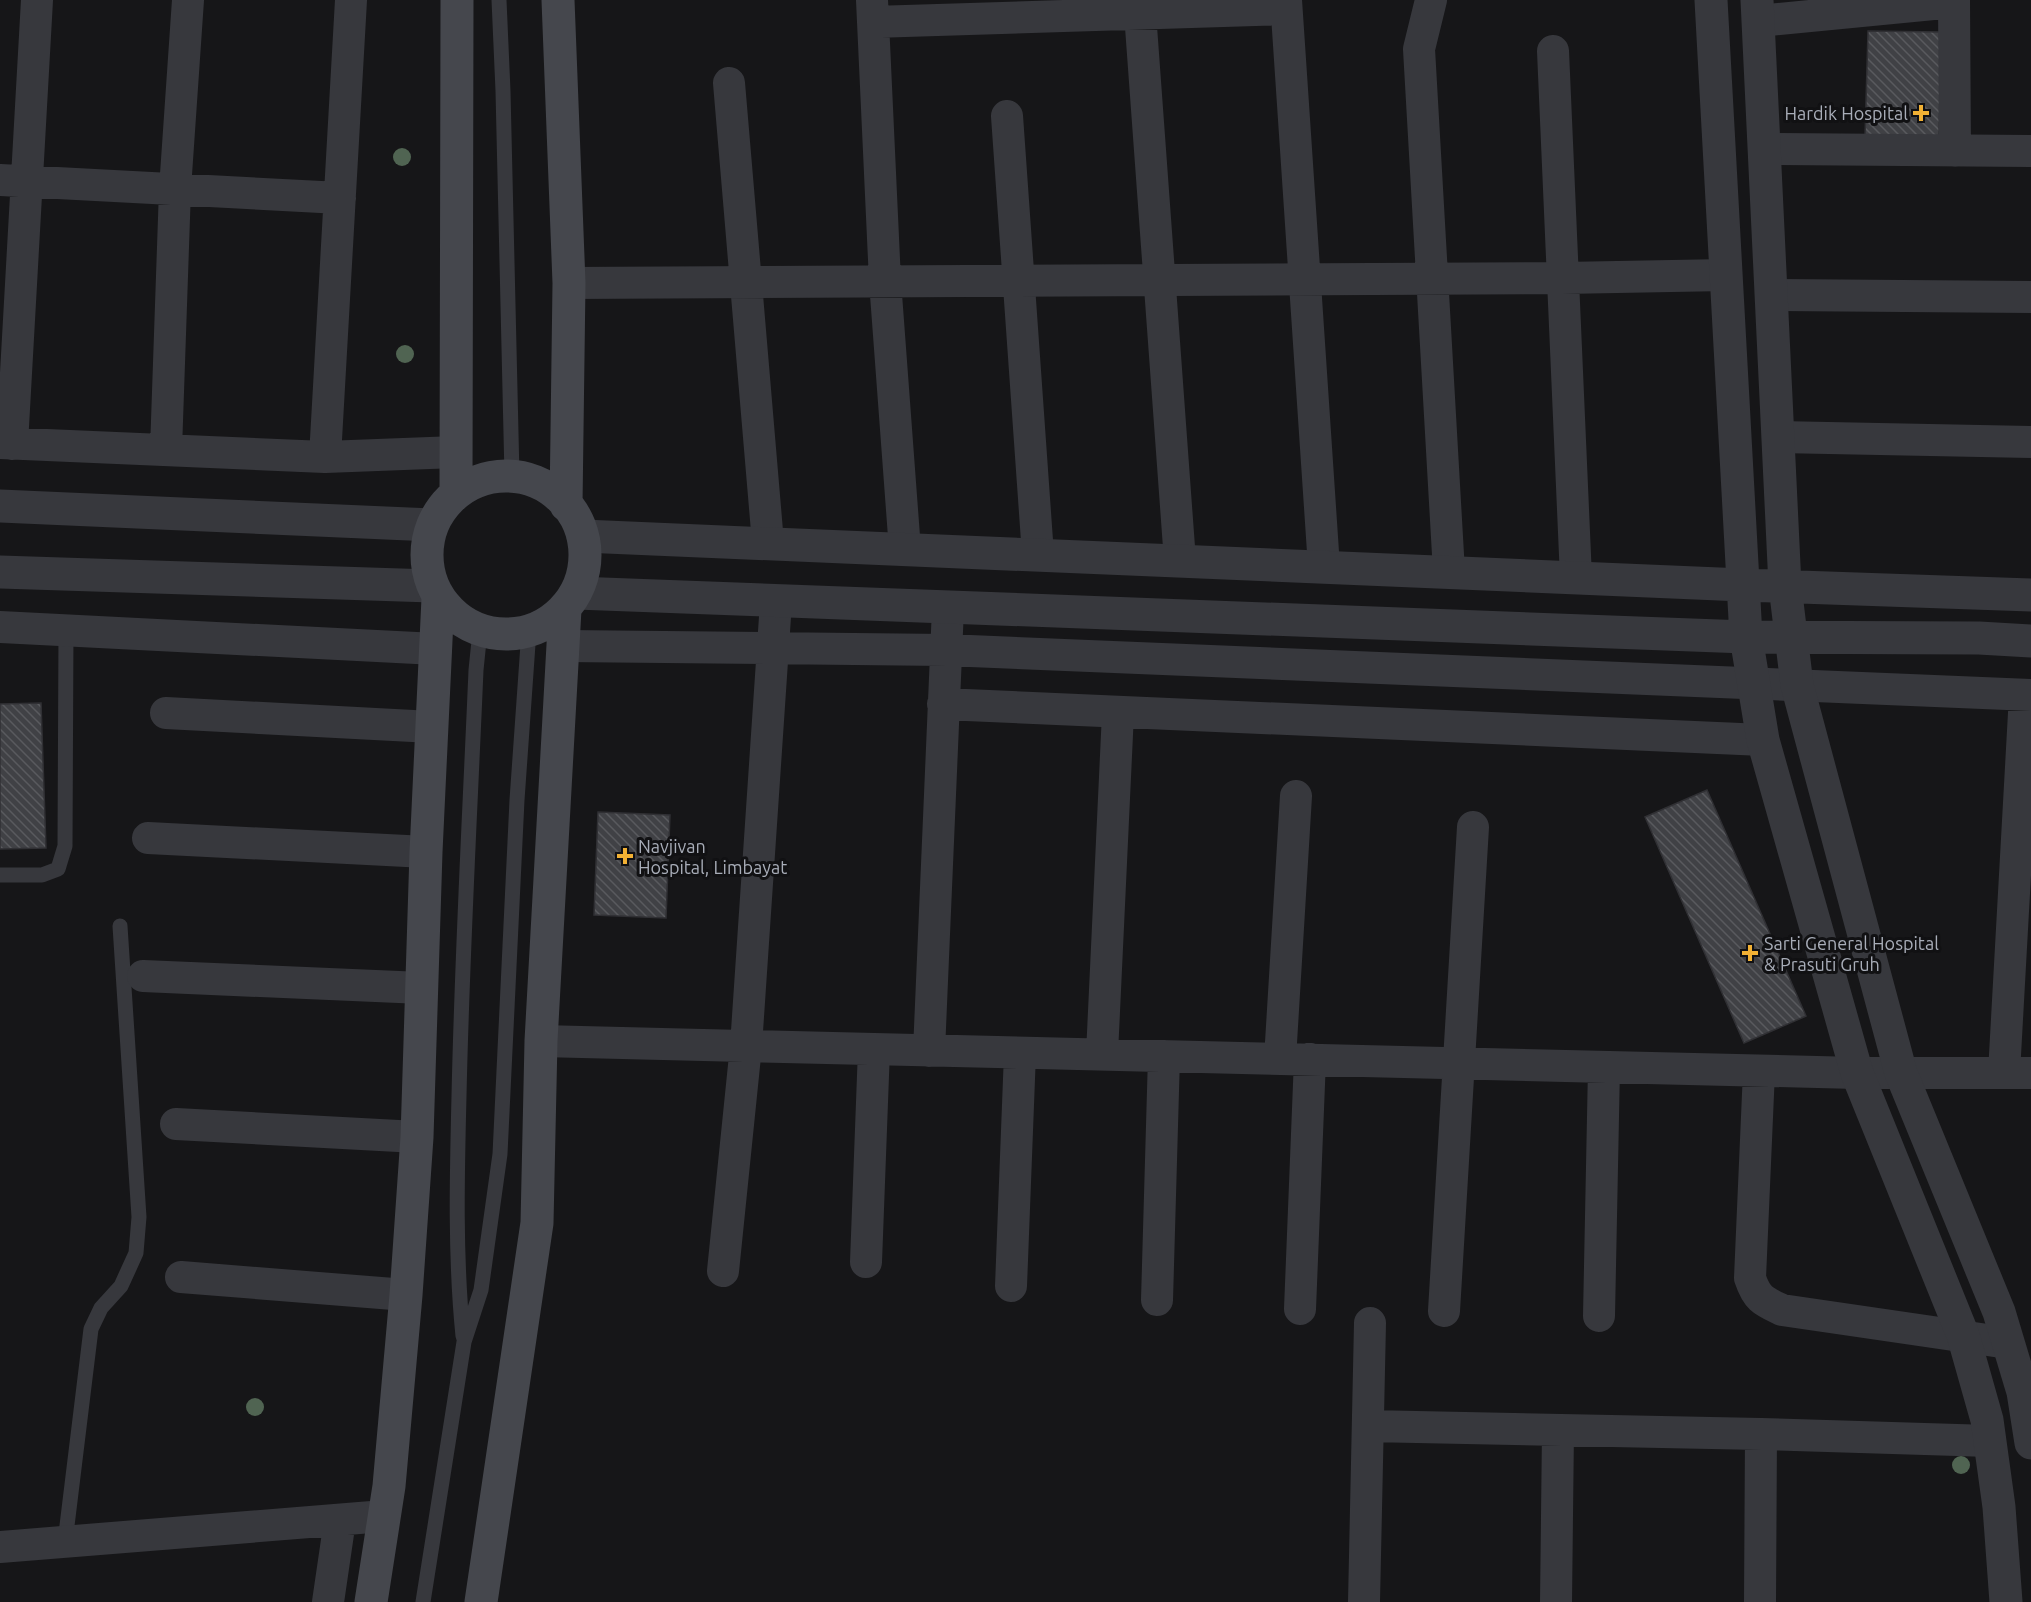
<svg xmlns="http://www.w3.org/2000/svg" width="2031" height="1602" font-family="Ubuntu,sans-serif">
<style>
.building{fill:url(#building-back-hatch);stroke:#303034;stroke-width:1.5}
.lines{fill:none;stroke-linecap:round;stroke-linejoin:round}
.service{stroke:#37383d;stroke-width:15}
.minor{stroke:#37383d;stroke-width:32}
.tertiary{stroke:#37383d;stroke-width:33}
.secondary{stroke:#45474d;stroke-width:33}
.tree{fill:#506452}
.poi-dot{fill:#f2b134;stroke:#111113;stroke-width:2}
.labels{text-anchor:middle;dominant-baseline:central;stroke-width:6;stroke-linejoin:round;paint-order:stroke}
.poi-label{font-size:18px;fill:#a8adb8;stroke:#111113;text-anchor:start}
</style>
<defs>
<pattern id="building-back-hatch" width="6" height="6" patternUnits="userSpaceOnUse" patternTransform="scale(1.5)"><rect width="6" height="6" fill="#404145"/><path d="M-1 5l2 2M0 0l6 6M5-1l2 2" fill="none" stroke="#595a5e"/></pattern>
</defs>
<rect width="100%" height="100%" fill="#161618"/>
<path class="building" d="M1868 31 1941 32 1939 139 1865 137Z
M41 703 46 848 0 849V704Z
M1707 790 1806 1016 1744 1043 1645 817Z
M598 812 670 815 666 918 594 915Z"/>
<g class="lines">
<path class="service" d="M499 0 503 91 512 476
M0 875H42L58 869 65 846 66 630
M463 1336C455 1257 457 1176 459 1096 462 954 470 812 476 670L480 631
M65 1542 91 1329 101 1308 121 1286 136 1253 139 1217 120 926
M423 1602 464 1342 481 1290 500 1154 517 800 529 630"/>
<path class="minor" d="M872 0 885 281 905 550
M1286 0 1324 567
M1431 0 1419 49 1449 572
M1954 0 1955 151
M1140 13 1180 561
M1758 21 1954 2
M873 22 1286 9
M1553 51 1576 578
M729 83 768 543
M1007 116 1038 555
M1764 149 2031 151
M0 180 340 198
M569 283 1563 278 1726 275
M1771 295 2031 297
M1778 437 2031 442
M0 443 325 457 456 452
M12 444 37 0
M166 450 175 189 188 0
M325 457 351 0
M0 627 436 649
M564 646 946 650 2031 695
M943 704 1763 740
M166 713 432 727
M148 838 426 852
M143 976 422 988
M541 1041 1857 1073H2031
M929 1051 948 608
M1102 1054 1118 713
M1280 1059 1296 796
M1759 1071 1750 1278C1757 1299 1763 1301 1782 1310L2008 1343
M2004 1073 2025 695
M176 1124 417 1137
M866 1262 874 1049
M723 1271 746 1046 776 602
M181 1277 406 1295
M1011 1286 1020 1053
M1157 1300 1164 1056
M1300 1309 1310 1059
M1444 1311 1473 827
M1599 1316 1604 1067
M1368 1426 1761 1434 1990 1441
M0 1547 384 1516
M328 1602 340 1520
M1364 1602 1370 1323
M1556 1602 1558 1430
M1760 1602 1761 1434"/>
<path class="tertiary" d="M1711 0 1746 637 1763 740 1857 1073 1963 1335 1987 1420 1999 1507 2006 1602
M1757 0 1785 586 1797 685 1901 1073 1999 1312 2023 1392 2031 1443
M0 506 432 525
M583 536 1743 585 2031 595
M0 572 432 586
M576 593 1746 637 1979 638 2031 641"/>
<path class="secondary" d="M558 0 569 283 566 505
M427 555a79 79 0 1 1 158 0a79 79 0 1 1-158 0Z
M456 493 457 0
M371 1602 389 1486 406 1295 417 1137 426 852 438 598
M481 1602 537 1223 541 1041 565 609"/>
</g>
<g class="tree">
<circle cx="402" cy="157" r="9"/>
<circle cx="405" cy="354" r="9"/>
<circle cx="255" cy="1407" r="9"/>
<circle cx="1961" cy="1465" r="9"/>
</g>
<g class="poi-dot">
<path d="M1918 104h6v6h6v6h-6v6h-6v-6h-6v-6h6z"/>
<path d="M622 847h6v6h6v6h-6v6h-6v-6h-6v-6h6z"/>
<path d="M1747 944h6v6h6v6h-6v6h-6v-6h-6v-6h6z"/>
</g>
<g class="labels">
<g class="poi-label">
<text x="1908" y="113" text-anchor="end">Hardik Hospital</text>
<text x="638" y="846">Navjivan<tspan x="638" dy="21">Hospital, Limbayat</tspan></text>
<text x="1764" y="943">Sarti General Hospital<tspan x="1764" dy="21">&amp; Prasuti Gruh</tspan></text>
</g>
</g>
</svg>
